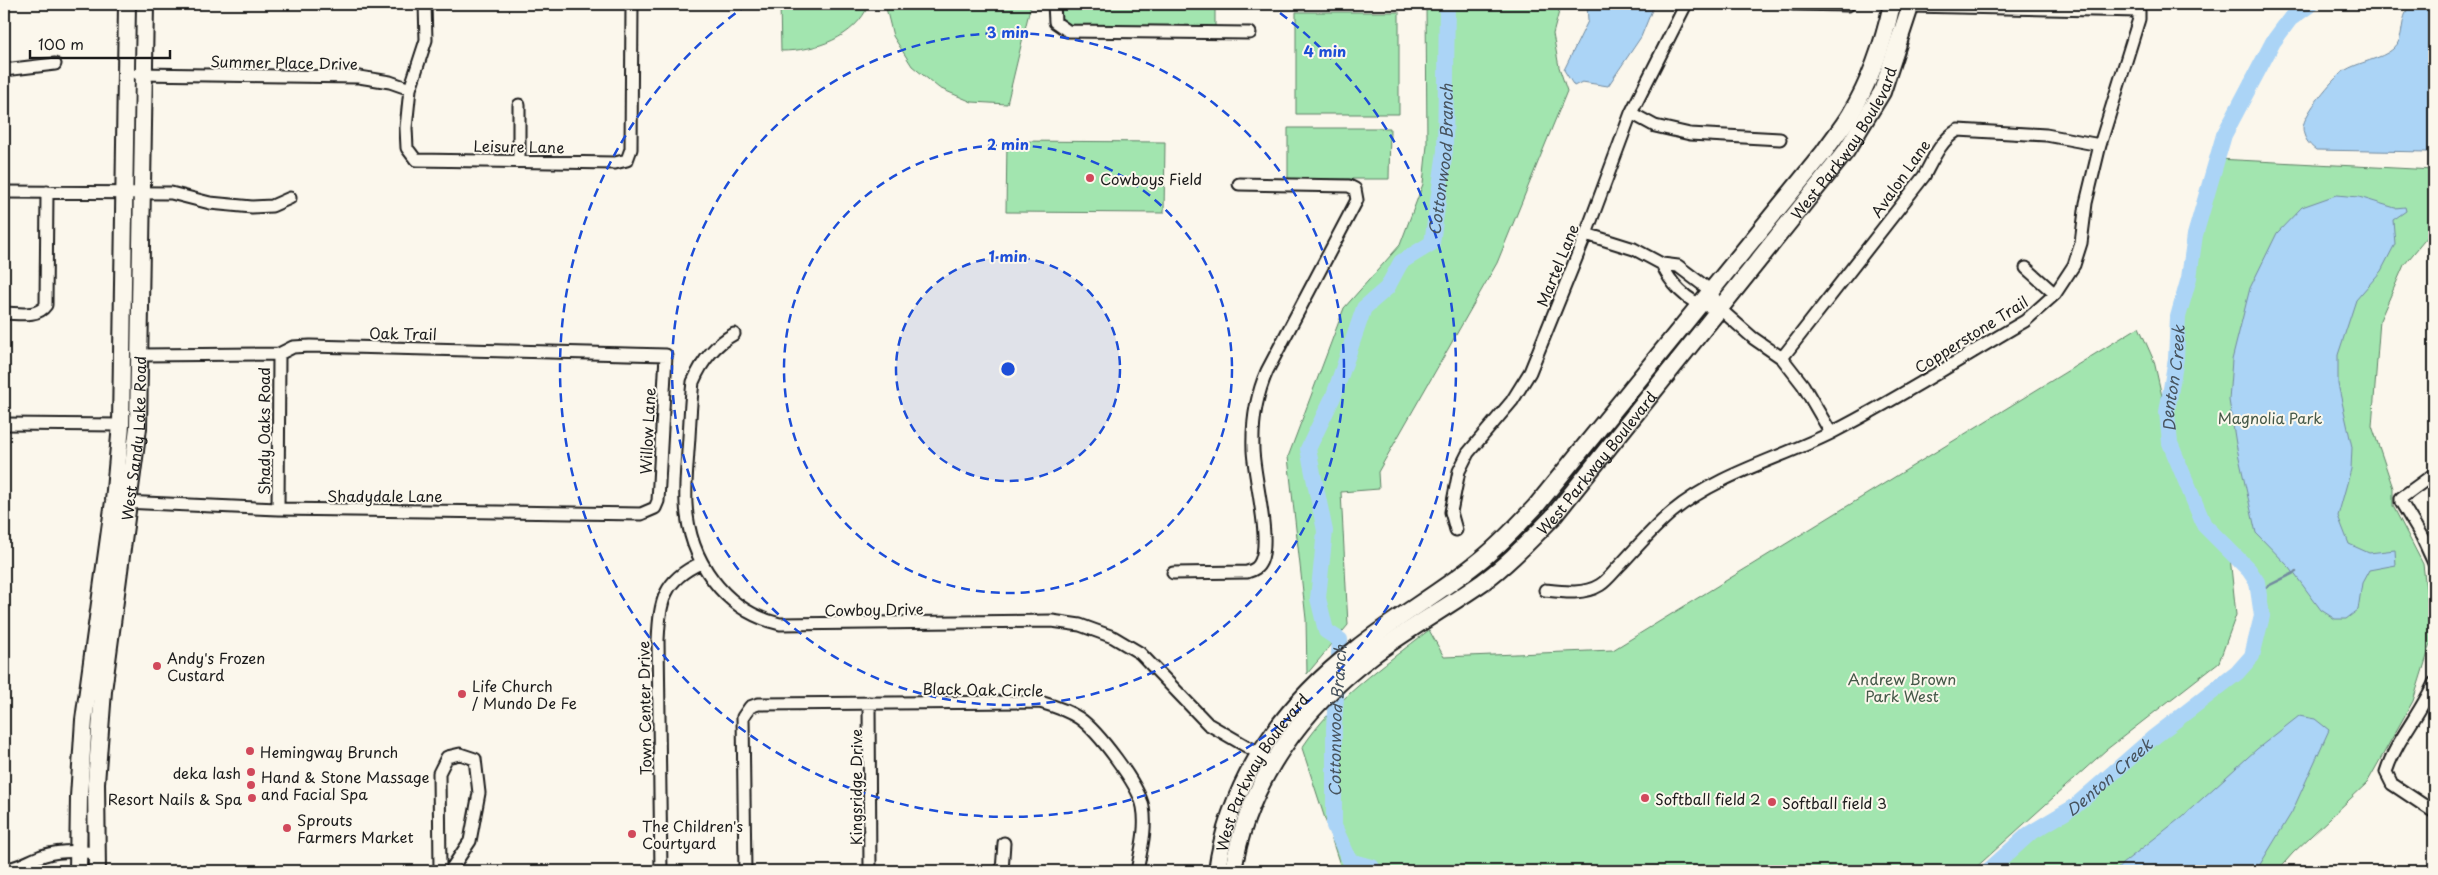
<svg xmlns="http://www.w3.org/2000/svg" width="2438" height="875" font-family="'Playpen Sans',sans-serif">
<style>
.green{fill:#a2e5af;stroke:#5f8066}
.water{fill:#abd4f6;stroke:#728a9f}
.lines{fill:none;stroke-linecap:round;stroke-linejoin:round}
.stream{stroke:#728a9f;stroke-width:2.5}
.river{stroke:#abd4f6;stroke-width:16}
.street-casing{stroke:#1c1c1c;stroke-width:15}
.secondary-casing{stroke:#1c1c1c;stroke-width:20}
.street{stroke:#fbf7ec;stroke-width:11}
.secondary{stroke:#fbf7ec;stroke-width:16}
.ring{fill:none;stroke:#1d4ed8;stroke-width:2.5;stroke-dasharray:9 6}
.poi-dot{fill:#d1495b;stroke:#fbf7ec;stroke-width:2}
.labels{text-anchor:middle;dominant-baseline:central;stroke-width:4;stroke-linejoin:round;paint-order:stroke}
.street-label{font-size:15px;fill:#1c1c1c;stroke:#fbf7ec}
.poi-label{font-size:15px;fill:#1c1c1c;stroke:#fbf7ec;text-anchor:start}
.park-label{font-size:15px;fill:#445848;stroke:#fbf7ec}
.water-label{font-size:16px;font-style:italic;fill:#47535d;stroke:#fbf7ec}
.centre{fill:#1d4ed8;stroke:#fbf7ec;stroke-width:2.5}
.ring-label{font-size:15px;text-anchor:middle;font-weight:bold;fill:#1d4ed8;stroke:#fbf7ec;stroke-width:4;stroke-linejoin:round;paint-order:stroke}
</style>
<rect width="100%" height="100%" fill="#fbf7ec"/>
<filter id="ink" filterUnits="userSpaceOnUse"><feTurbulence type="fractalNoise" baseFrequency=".02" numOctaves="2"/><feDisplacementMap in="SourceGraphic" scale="10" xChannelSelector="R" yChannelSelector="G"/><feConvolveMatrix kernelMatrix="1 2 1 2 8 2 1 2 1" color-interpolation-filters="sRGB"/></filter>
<g filter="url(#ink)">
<path class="green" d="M780 4H869C855 38 815 51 781 51Z
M885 4H1031L1007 104 972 102 939 88 912 66 893 36Z
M1061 4H1215V27L1061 25Z
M1426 4H1561L1553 34 1559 67 1567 91 1497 263 1378 472 1379 489 1341 492 1348 625 1307 674 1306 619 1288 457 1344 308 1400 245 1423 184 1427 145Z
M1296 12H1399V114H1296Z
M1288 128H1390L1389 179H1288Z
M1007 141 1165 142 1164 213 1006 212Z
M2217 159 2434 170V229L2404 265 2380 320 2372 426 2393 488V506L2423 564 2432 640 2413 701 2367 783 2293 853 2277 871H1988L2029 834 2074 807 2154 737 2237 673 2252 656 2262 616 2257 582 2249 570 2220 540 2230 557 2236 615 2219 662 2106 750 1972 871H1342L1302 748C1334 699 1383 666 1429 630L1444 657 1613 650 2139 327 2154 361 2168 423 2167 412 2176 359 2179 317 2189 278 2195 235Z"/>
<path class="water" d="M1587 4 1654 5 1641 37 1608 86 1582 82 1574 86 1564 70 1588 21Z
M2434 4V148L2428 152 2316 150C2308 144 2303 137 2303 127 2304 114 2332 79 2344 71 2358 62 2382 59 2393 49 2406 38 2398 20 2411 4Z
M2336 195 2359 197 2395 208 2405 207 2406 211 2393 220 2395 244 2381 271 2356 300 2338 355V384L2352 447 2351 469 2338 516 2349 544 2369 553 2395 550 2396 565 2369 570 2362 583 2358 610 2346 619H2335L2321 610 2290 568 2256 533 2236 444 2229 400 2232 360 2250 288 2277 233 2302 207Z
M2299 716 2315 719 2329 730 2292 812 2256 871H2116L2122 864 2183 816 2257 749Z"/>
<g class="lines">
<path class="stream" d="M2258 591 2296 572"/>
<g class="river">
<path id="s1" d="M1374 871 1372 867 1350 861 1334 826V727L1340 640 1326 631 1318 598 1325 531 1308 449 1334 395 1364 308 1387 288 1401 262 1432 243 1445 151 1447 4"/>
<path id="s2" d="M1988 871 2029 834 2074 807 2154 737 2237 673 2252 656 2262 616 2257 582 2249 570 2204 525 2170 443 2167 412 2176 359 2178 317 2189 278 2195 235 2224 135 2273 42 2290 19 2311 4"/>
</g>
<g class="street-casing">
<path id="street" d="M425 4 426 40 410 89 406 128 407 148 416 160 615 163 627 160 631 149 632 4
M1054 4 1055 22 1068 31 1250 33
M1793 4 1848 5
M4 70 55 64
M138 74 359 77 390 82 410 89
M1631 113 1655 126 1690 134 1780 139
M519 160V105
M4 192 171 193 210 203 252 207 272 206 290 198
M1586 234 1634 249 1662 264 1678 266 1711 291 1719 308 1753 338 1782 358 1803 385 1831 433
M1662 264C1669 281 1687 303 1707 306
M2026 268 2055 294
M4 313C18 313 37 318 46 305L47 192
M734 334C714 345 702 361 693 382 690 405 690 428 688 451 687 468 685 486 686 504 689 560 724 611 780 624L1052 621 1080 625 1113 637 1140 653 1208 724 1265 757
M1782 358 1924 176C1933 159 1941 140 1958 130L2046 135 2100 145
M4 424 121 425
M2434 474 2401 498V502L2422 537 2434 563
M123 502 278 509 641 514 655 508 658 501 666 355 310 346 293 347 279 354 140 355
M278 509 279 354
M1456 530 1451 512 1459 471 1468 453 1512 401 1530 372 1586 234 1631 113 1686 4
M1173 573 1247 572C1254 570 1258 568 1261 561 1271 538 1254 478 1253 450 1252 423 1256 396 1267 371L1357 200 1355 189 1349 186 1239 184
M1545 590C1563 592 1584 595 1600 585 1608 580 1615 570 1622 563 1638 546 1654 527 1672 512 1718 474 1779 459 1831 433 1898 399 1961 358 2025 321L2055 294 2074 265 2081 243 2086 203 2100 145 2139 19V11L1911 6 1901 4
M2434 683C2421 713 2395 742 2386 772L2392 784 2434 812
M869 703 870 871
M4 869C19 869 30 859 45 855 61 850 80 851 97 853
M440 871 439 773 447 757 460 754 475 759 479 793 470 841 450 871
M661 871 658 640C660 601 663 580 701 563
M745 871 743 717 750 707 758 704 1040 702C1054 706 1067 710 1079 718 1098 731 1139 785 1143 807 1147 828 1141 850 1137 871
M1002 871 1004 843"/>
</g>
<g class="secondary-casing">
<g id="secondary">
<path d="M78 871 79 797 84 720 114 501 121 425 127 4"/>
<path id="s3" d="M97 871 96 783 103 691 138 428 145 4"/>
<path id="s4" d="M1217 871C1229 780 1284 705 1356 649 1396 617 1442 592 1482 559 1502 543 1519 524 1536 506L1824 152C1832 140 1842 128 1850 115 1870 82 1884 41 1892 4"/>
<path id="s5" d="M1233 871C1247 782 1302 708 1373 655 1408 629 1447 607 1483 582 1509 563 1530 540 1552 518L1846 151 1882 92 1911 4"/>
</g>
</g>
<use href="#street" class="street"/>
<use href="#secondary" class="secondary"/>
</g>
</g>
<circle cx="1008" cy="369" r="112" fill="#1d4ed8" fill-opacity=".12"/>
<g class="ring">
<circle cx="1008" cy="369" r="112"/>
<circle cx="1008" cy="369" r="224"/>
<circle cx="1008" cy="369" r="336"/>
<path d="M1268 4A448 448 0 1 1 748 4"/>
</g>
<g class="poi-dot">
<circle cx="1090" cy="178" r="5"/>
<circle cx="157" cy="666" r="5"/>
<circle cx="462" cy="694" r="5"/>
<circle cx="250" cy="751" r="5"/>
<circle cx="251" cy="772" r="5"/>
<circle cx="251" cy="785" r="5"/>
<circle cx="252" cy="798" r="5"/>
<circle cx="1645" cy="798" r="5"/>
<circle cx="1772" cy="802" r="5"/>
<circle cx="287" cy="828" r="5"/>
<circle cx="632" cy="834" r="5"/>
</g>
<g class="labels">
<g class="street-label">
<text transform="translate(284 62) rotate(1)">Summer Place Drive</text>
<text stroke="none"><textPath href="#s5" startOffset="966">West Parkway Boulevard</textPath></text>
<text transform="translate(519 146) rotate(1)">Leisure Lane</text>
<text transform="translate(1900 178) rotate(-55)">Avalon Lane</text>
<text transform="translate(1557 265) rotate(-68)">Martel Lane</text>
<text transform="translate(403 333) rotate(1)">Oak Trail</text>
<text transform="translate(1971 334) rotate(-32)">Copperstone Trail</text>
<text transform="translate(263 431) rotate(-90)">Shady Oaks Road</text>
<text transform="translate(647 431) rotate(-87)">Willow Lane</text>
<text stroke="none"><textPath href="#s3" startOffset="435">West Sandy Lake Road</textPath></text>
<text stroke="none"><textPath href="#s5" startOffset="561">West Parkway Boulevard</textPath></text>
<text x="385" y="495">Shadydale Lane</text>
<text transform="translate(874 609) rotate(-1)">Cowboy Drive</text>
<text transform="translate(983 689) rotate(1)">Black Oak Circle</text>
<text transform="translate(644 708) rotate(-91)">Town Center Drive</text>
<text stroke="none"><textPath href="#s4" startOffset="110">West Parkway Boulevard</textPath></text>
<text transform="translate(855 787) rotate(-90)">Kingsridge Drive</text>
</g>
<g class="poi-label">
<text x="1100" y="178">Cowboys Field</text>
<text x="167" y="657">Andy's Frozen<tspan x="167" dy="17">Custard</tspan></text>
<text x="472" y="685">Life Church<tspan x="472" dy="17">/ Mundo De Fe</tspan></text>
<text x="260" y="751">Hemingway Brunch</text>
<text x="241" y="772" text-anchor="end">deka lash</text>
<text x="261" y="776">Hand &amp; Stone Massage<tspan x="261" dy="17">and Facial Spa</tspan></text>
<text x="242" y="798" text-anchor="end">Resort Nails &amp; Spa</text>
<text x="1655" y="798">Softball field 2</text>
<text x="1782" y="802">Softball field 3</text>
<text x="297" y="819">Sprouts<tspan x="297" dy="17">Farmers Market</tspan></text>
<text x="642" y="825">The Children's<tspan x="642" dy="17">Courtyard</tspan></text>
</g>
<g class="park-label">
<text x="2270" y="417">Magnolia Park</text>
<text x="1902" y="678">Andrew Brown<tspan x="1902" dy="17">Park West</tspan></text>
</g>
<g class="water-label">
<text stroke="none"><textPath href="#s1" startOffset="786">Cottonwood Branch</textPath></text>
<text stroke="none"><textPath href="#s2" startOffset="649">Denton Creek</textPath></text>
<text stroke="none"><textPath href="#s1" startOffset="171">Cottonwood Branch</textPath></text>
<text stroke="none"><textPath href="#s2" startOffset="154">Denton Creek</textPath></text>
</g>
</g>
<circle cx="1008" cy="369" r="8" class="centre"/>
<g class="ring-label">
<text x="1008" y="38">3 min</text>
<text x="1325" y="57">4 min</text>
<text x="1008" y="150">2 min</text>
<text x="1008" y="262">1 min</text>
</g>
<rect width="2438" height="875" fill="none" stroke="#fbf7ec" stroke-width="20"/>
<rect x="10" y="10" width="2418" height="855" fill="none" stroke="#1c1c1c" stroke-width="2" filter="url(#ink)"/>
<path d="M30 50v8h140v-8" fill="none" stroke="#1c1c1c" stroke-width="2.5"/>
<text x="38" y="50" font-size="15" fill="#1c1c1c" stroke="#fbf7ec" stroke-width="4" paint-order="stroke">100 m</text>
</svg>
